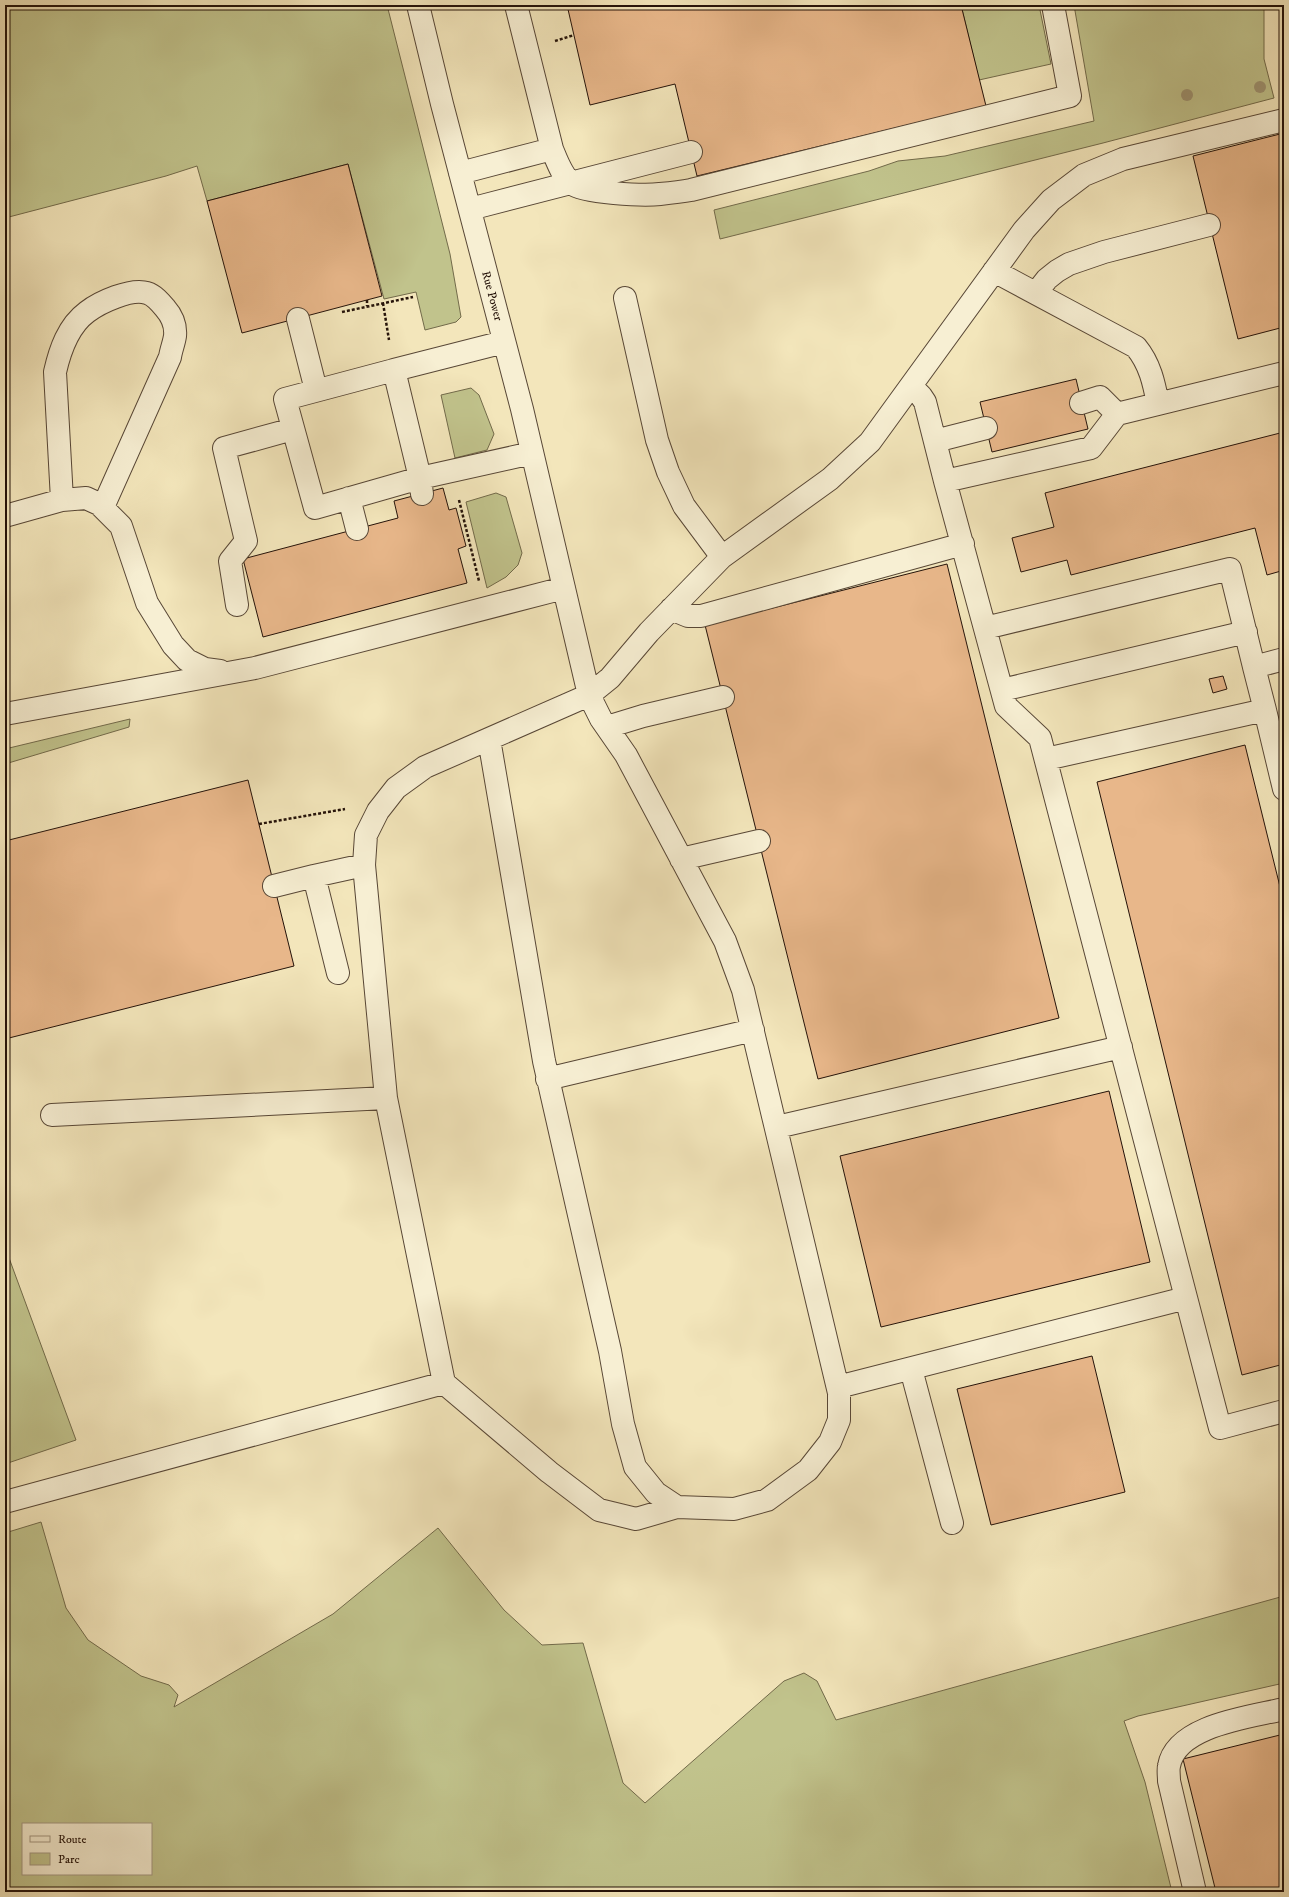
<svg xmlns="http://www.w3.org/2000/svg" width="1289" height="1897" font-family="'IM FELL DW Pica',serif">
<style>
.green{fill:#c1c38c;stroke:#726a4a;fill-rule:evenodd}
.building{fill:#e8b78a;stroke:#241209}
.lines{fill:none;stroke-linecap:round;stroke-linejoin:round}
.minor-casing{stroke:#584736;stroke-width:24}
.path{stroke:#241209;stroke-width:2.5;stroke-dasharray:3 2;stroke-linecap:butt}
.minor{stroke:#f7efd3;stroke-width:22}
.tree{fill:#9f9472}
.labels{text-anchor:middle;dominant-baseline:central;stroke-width:3;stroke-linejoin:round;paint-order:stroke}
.street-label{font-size:12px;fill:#241209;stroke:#f7efd3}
</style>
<rect width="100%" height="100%" fill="#f3e6bb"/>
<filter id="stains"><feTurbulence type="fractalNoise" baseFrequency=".005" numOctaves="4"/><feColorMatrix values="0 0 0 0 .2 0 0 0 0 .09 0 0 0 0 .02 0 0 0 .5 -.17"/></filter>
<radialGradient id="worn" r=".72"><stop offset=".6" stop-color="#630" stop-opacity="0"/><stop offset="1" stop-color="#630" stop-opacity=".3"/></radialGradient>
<path class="green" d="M5 5H387L450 254 461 317 456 322 425 330 416 292 384 299 348 164 207 201 197 166 166 176 5 218Z
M961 5H1039L1051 64 979 80Z
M1074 5H1264V59L1274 98 1103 143 720 239 714 210 869 171 898 161 945 156 1094 121Z
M471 388 479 395 494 434 487 450 455 458 441 395Z
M496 493 506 497 522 553 518 565 506 577 487 588 466 502Z
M130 719 129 727 5 764V749Z
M5 1247 76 1440 5 1464Z
M41 1522 66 1608 88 1640 141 1676 169 1685 178 1695 174 1707 333 1614 438 1528 504 1610 542 1645 583 1643 623 1783 645 1803 784 1681 804 1673 817 1681 836 1720 1284 1596V1683L1138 1716 1124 1721 1145 1782 1172 1892H5V1533ZM23 1824H151V1874H23Z"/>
<path class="building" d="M567 5H961L986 106 697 176 675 84 590 105Z
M1284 133V327L1238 339 1193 156Z
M348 164 382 296 242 333 207 201Z
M1076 379 1088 429 992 452 980 402Z
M1284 432V583L1281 571 1267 575 1255 528 1071 575 1067 560 1021 572 1012 538 1054 527 1045 493Z
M443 488 449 510 456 508 466 546 458 549 467 583 263 637 243 559 398 518 394 501Z
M947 564 1059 1018 818 1079 705 625Z
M1223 676 1227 689 1213 693 1209 679Z
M1245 745 1284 903V1364L1242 1375 1097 782Z
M248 780 294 966 5 1039V841Z
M1109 1091 1150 1262 881 1327 840 1156Z
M1092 1356 1125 1492 991 1525 957 1389Z
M1284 1734V1892H1216L1183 1759Z"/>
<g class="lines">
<g class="minor-casing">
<path id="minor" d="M418 5 442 104 522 409 589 695 601 719 626 755 725 941 743 990 839 1393V1420L830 1442 808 1470 767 1500 734 1509 677 1507 656 1493 635 1467 623 1424 610 1351 544 1061 489 739
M552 149C557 161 562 176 572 184 583 193 644 196 660 194 670 193 680 192 691 190L1070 96 1053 5
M460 173 552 149 516 5
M470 209 691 152
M994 271 1136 347C1150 364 1154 383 1158 404
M1036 293 1047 279 1057 271 1069 264 1104 252 1209 225
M625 298 657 440 668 472 684 506 722 557
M298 319 316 390
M504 342 394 370 420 478 532 453
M394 370 285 399 315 508 420 478 422 494
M911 386 921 396 925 402 945 481 1091 448 1117 414 1284 373
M1081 403 1100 397 1117 414
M935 441 986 428
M945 481 1006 706 1040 738 1220 1428 1284 1411
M349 498 357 529
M62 500 55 372C60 350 68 326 87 312 100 302 131 288 147 293 154 295 160 302 165 308 172 316 176 326 175 336 174 343 171 350 170 357L103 507
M5 516 62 500 86 498 99 504 121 526 147 603 173 645 187 660 205 669 220 671
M237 605 230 561 246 541 224 448 293 429
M671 609 688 616H701L963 544
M985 628 1230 569 1254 667
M1002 690 1246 632
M1265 710 1284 789
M5 714 255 668 564 588
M607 727 643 716 723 697
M1046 759 1265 710 1254 667 1284 659
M681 859 759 841
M314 876 364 865
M274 886 314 876 338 973
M547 1079 753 1030
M386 1098 364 865 366 835 378 811 396 788 425 767 589 695 610 678 649 632 722 557 830 479 870 442 1024 230 1051 200 1084 175 1123 159 1284 120
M52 1115 386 1098 444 1383 549 1472 599 1510 636 1519 677 1507
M777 1127 1121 1047
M911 1369 952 1523
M838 1387 1186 1298
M5 1502 444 1383
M1195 1892 1169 1781C1169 1776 1168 1770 1169 1766 1176 1725 1251 1717 1284 1709"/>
</g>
<path class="path" d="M555 41 574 35
M367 300V306
M383 303 389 340
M342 312 413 297
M459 500 479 581
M259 824 345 809"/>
<use href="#minor" class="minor"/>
</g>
<g class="tree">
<circle cx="1260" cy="87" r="6"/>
<circle cx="1187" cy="95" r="6"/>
</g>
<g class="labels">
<g class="street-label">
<text transform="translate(492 296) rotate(75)">Rue Power</text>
</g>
</g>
<rect width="1289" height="1897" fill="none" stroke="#f3e6bb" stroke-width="20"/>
<rect x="6" y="6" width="1277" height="1885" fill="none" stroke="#241209" stroke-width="2"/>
<rect x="10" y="10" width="1269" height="1877" fill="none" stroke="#241209"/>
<rect x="22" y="1823" width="130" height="52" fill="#f7efd3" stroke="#a39782"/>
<rect x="30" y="1836" width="20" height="6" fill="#f7efd3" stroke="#a39782"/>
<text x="58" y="1843" font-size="12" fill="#241209">Route</text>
<rect x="30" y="1853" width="20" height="12" fill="#c1c38c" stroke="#a39782"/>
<text x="58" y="1863" font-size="12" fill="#241209">Parc</text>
<rect width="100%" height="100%" filter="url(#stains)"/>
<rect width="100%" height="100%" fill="url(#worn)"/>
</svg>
